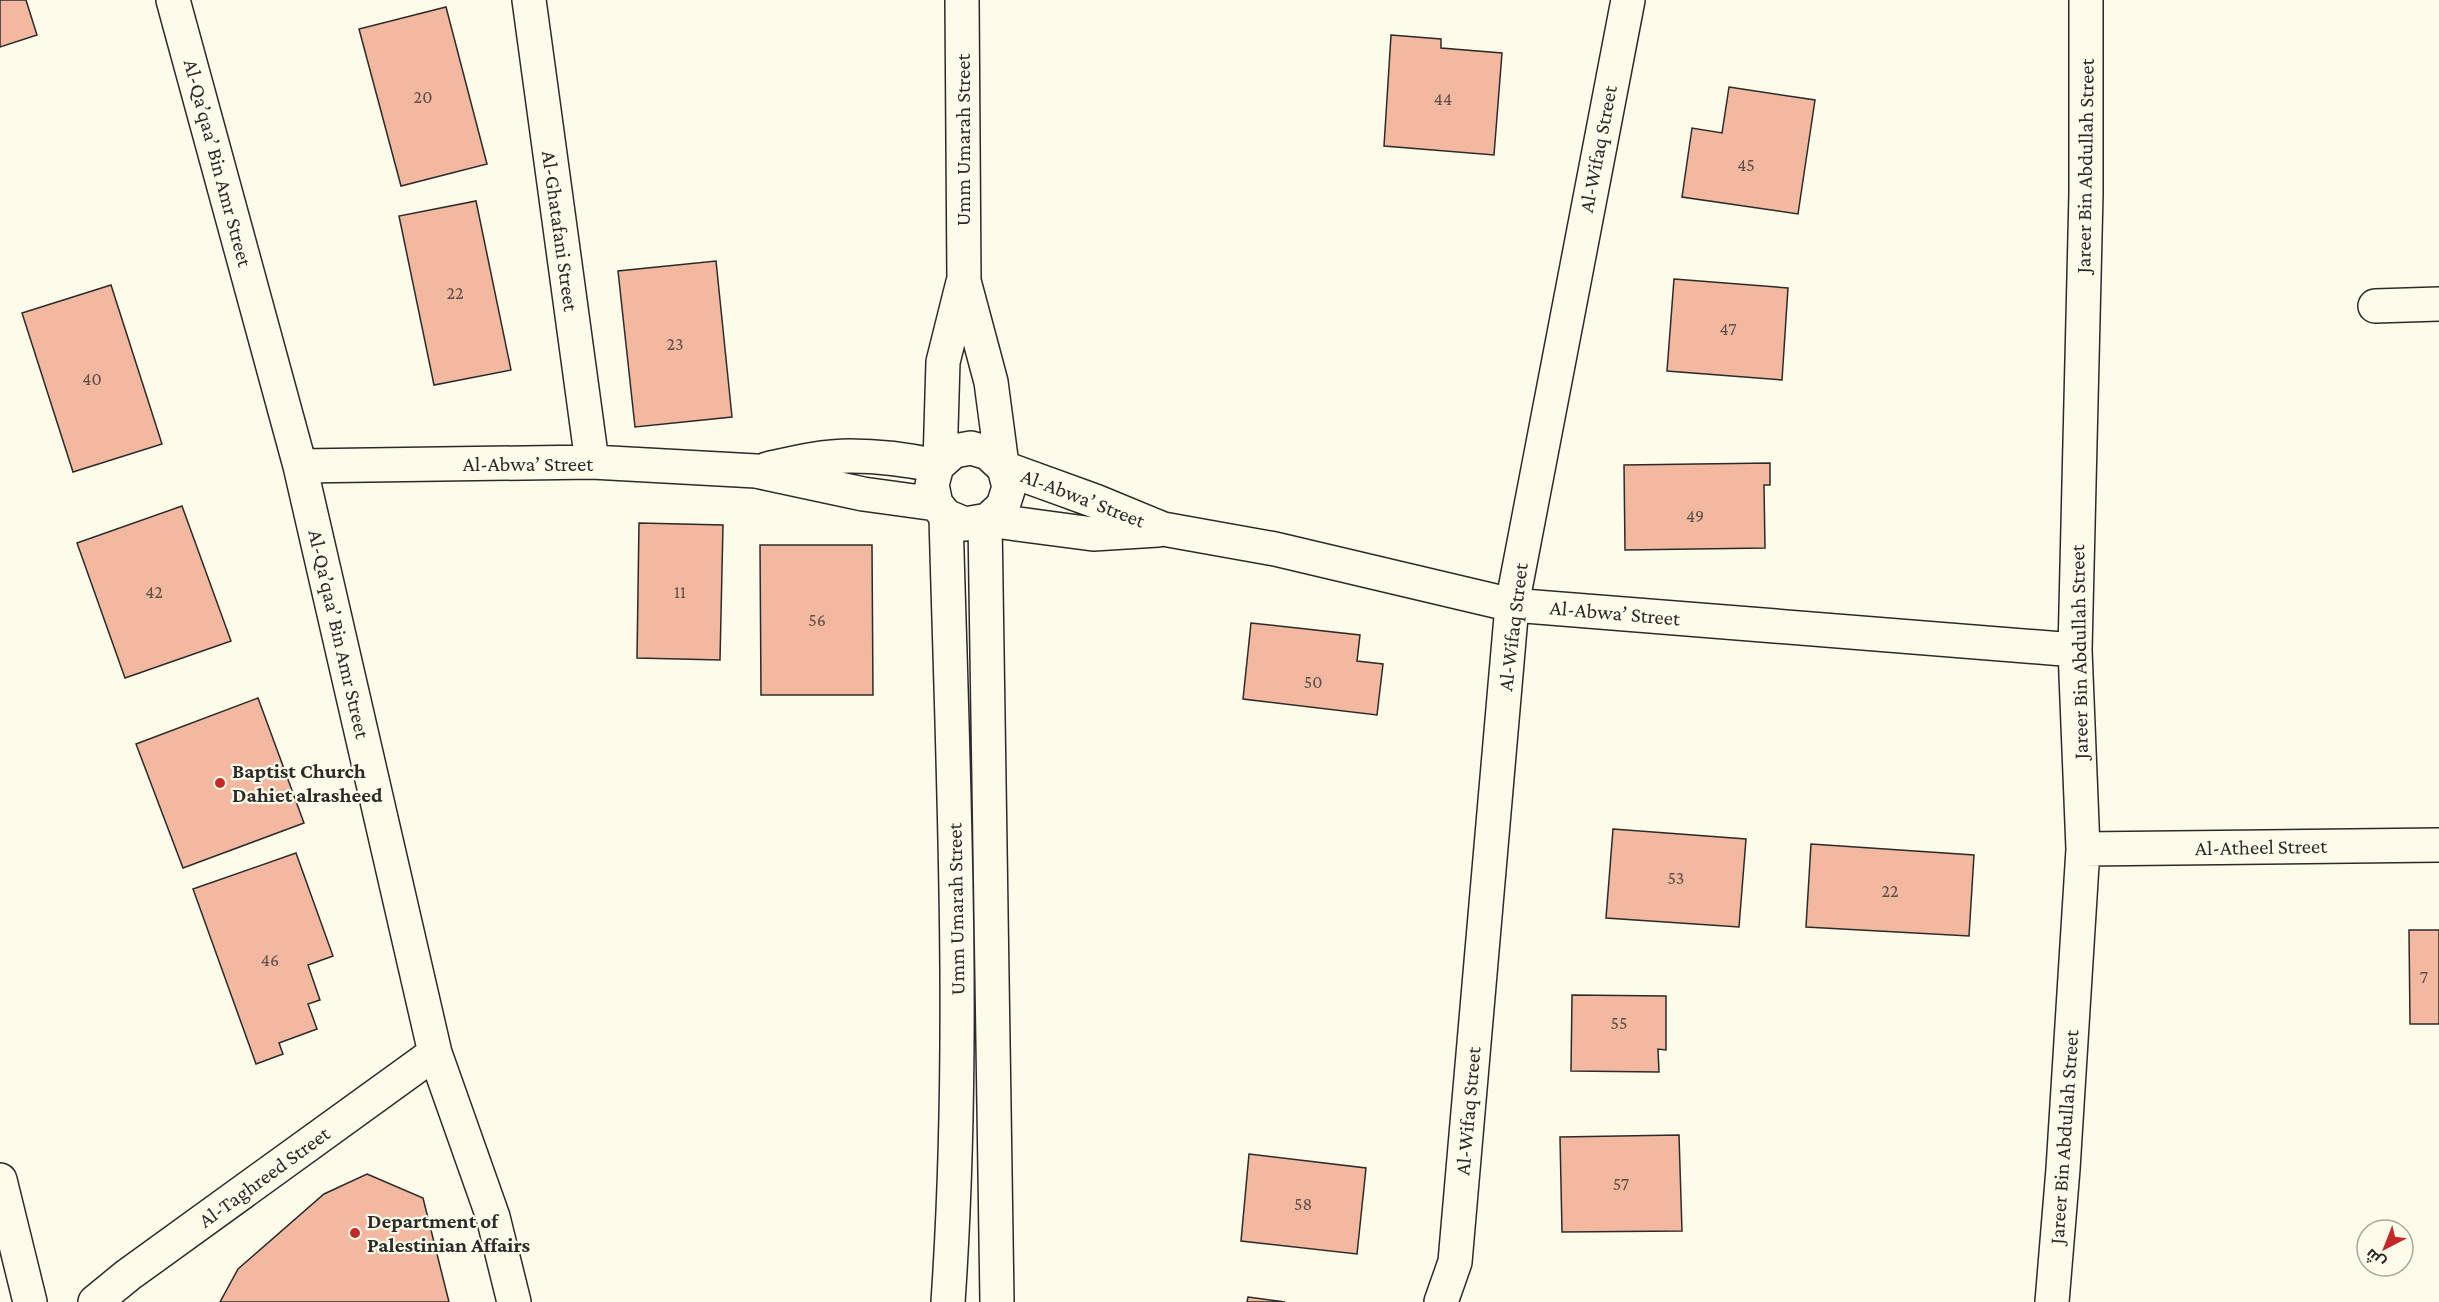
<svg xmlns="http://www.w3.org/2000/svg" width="2439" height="1302" font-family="'Crimson Pro',Cairo,serif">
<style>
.building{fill:#f2b8a0;stroke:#2b2b2b;stroke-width:1.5}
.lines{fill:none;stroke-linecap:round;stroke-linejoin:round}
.minor-casing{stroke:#2b2b2b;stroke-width:36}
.minor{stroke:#fdfbea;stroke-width:33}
.poi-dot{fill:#c62828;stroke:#fdfbea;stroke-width:2}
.labels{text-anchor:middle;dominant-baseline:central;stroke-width:4.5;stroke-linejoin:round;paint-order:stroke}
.number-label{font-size:18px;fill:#5d4e48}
.street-label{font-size:21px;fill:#2b2b2b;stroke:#fdfbea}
.poi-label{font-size:21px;font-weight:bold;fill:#2b2b2b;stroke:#fdfbea;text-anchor:start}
</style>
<rect width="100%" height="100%" fill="#fdfbea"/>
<path class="building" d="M0 0H26L37 35 0 47Z
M446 7 487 164 401 186 359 29Z
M1391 35 1441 39V48L1502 53 1494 155 1384 146Z
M1729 87 1815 100 1798 214 1682 197 1692 128 1722 133Z
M476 201 511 370 434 385 399 216Z
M716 261 732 417 635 427 618 271Z
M1674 279 1788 288 1782 380 1667 371Z
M111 285 162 444 73 472 22 313Z
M1770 463V485H1764L1765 548 1625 550 1624 465Z
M182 506 231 641 125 678 77 543Z
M639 523 723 525 720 660 637 658Z
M760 545H872L873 695H761Z
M1251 623 1360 635 1357 661 1383 664 1377 715 1243 699Z
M258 698 304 823 183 868 136 744Z
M1613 829 1746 839 1739 927 1606 918Z
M1811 844 1974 855 1969 936 1806 927Z
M296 853 333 956 308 965 320 1000 308 1004 317 1029 279 1043 283 1054 256 1064 193 889Z
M2409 930H2439V1024H2410Z
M1572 995 1666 996V1050L1658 1049 1659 1072 1571 1071Z
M1679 1135 1682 1231 1562 1232 1560 1137Z
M1249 1154 1366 1168 1357 1254 1241 1241Z
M367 1174 423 1198 449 1302H220L238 1269 324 1194Z
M1248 1297 1285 1302H1247Z"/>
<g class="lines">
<g class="minor-casing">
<path id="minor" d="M173 0 300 466 435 1053 493 1217 514 1302
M529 0 592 462
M962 0 964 281 991 382 1002 465
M2375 306 2439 304
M940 463 943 362 963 282
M300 466 592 462 756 471 863 494 936 504
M1004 468 1009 487 1003 506 988 520 965 524 946 516 936 504 932 485 937 466 954 451 971 448 988 453 1004 468 1095 501 1163 529 1275 549 1512 605 2075 650
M767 469C794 463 822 456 850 456 879 456 910 460 937 466
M946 516C953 778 966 1040 948 1302
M988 520 1093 534 1158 530
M985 521 997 1302
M2083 849 2439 845
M0 1180 30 1302
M95 1302 128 1275 435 1053
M1441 1302 1455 1262 1512 605 1628 0
M2052 1302 2063 1169 2083 849 2075 650 2086 194V0"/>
</g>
<use href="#minor" class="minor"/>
</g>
<g class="poi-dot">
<circle cx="220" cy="783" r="6"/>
<circle cx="355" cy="1233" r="6"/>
</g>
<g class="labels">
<g class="number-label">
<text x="423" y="97">20</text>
<text x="1443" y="99">44</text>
<text x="1746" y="165">45</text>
<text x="455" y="293">22</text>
<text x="1728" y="329">47</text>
<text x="675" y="344">23</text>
<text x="92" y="379">40</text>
<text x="1695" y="516">49</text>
<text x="154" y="592">42</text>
<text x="680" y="592">11</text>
<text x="817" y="620">56</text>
<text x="1313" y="682">50</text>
<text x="1676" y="878">53</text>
<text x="1890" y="891">22</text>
<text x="270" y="960">46</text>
<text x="2424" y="977">7</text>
<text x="1619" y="1023">55</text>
<text x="1621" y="1184">57</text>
<text x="1303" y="1204">58</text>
</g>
<g class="street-label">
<text transform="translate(963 140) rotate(-90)">Umm Umarah Street</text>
<text transform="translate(1598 149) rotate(-79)">Al-Wifaq Street</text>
<text transform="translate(218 163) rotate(75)">Al-Qa’qaa’ Bin Amr Street</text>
<text transform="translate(2085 166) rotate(-89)">Jareer Bin Abdullah Street</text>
<text transform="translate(560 231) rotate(82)">Al-Ghatafani Street</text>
<text x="528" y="464">Al-Abwa’ Street</text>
<text transform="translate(1083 498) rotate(21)">Al-Abwa’ Street</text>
<text transform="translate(1615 613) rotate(5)">Al-Abwa’ Street</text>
<text transform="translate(1513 627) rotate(-83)">Al-Wifaq Street</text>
<text transform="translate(339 634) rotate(77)">Al-Qa’qaa’ Bin Amr Street</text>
<text transform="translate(2079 652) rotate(-91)">Jareer Bin Abdullah Street</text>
<text transform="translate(2261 847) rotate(-1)">Al-Atheel Street</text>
<text transform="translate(956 909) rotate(-91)">Umm Umarah Street</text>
<text transform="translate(1468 1111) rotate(-85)">Al-Wifaq Street</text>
<text transform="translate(2064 1137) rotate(-86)">Jareer Bin Abdullah Street</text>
<text transform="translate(264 1177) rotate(-36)">Al-Taghreed Street</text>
</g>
<g class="poi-label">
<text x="232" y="771">Baptist Church<tspan x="232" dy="24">Dahiet alrasheed</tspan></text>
<text x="367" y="1221">Department of<tspan x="367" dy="24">Palestinian Affairs</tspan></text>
</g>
</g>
<g transform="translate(2385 1248) rotate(222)"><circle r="28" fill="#fdfbea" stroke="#a9a89e" stroke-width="1.5"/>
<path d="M0-4.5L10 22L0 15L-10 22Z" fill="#c62828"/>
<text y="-9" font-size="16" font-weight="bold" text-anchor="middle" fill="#2b2b2b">ش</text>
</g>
</svg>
